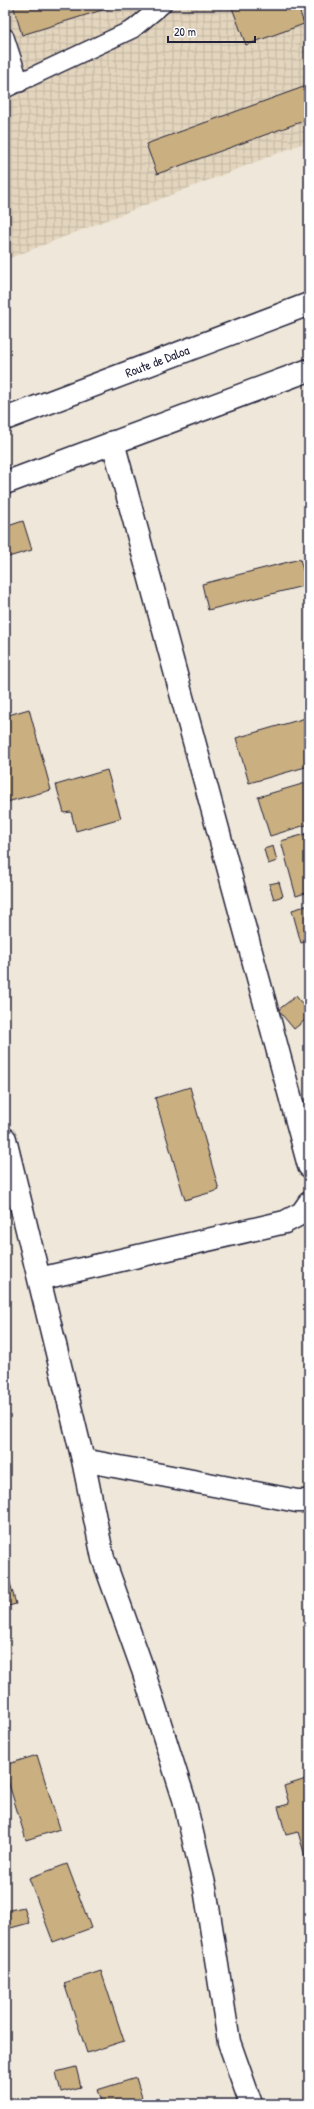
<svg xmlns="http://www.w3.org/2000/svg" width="314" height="2109" font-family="'Patrick Hand',sans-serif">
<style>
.industrial{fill:url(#industrial-grid)}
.building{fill:#caaf80;stroke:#22223b}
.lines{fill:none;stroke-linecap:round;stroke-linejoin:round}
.lane-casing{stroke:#22223b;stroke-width:20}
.street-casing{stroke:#22223b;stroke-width:25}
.highway-casing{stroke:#22223b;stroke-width:25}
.lane{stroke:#fff;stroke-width:17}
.street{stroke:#fff;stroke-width:22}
.highway{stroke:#fff;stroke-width:22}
.labels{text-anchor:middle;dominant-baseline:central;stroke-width:4;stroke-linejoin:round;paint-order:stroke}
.street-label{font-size:13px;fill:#22223b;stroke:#fff}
</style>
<defs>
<pattern id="industrial-grid" width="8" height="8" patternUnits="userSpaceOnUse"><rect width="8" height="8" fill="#e4d6be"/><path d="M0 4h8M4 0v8" fill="none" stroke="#c3b7a4"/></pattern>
</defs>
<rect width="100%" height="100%" fill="#efe7d9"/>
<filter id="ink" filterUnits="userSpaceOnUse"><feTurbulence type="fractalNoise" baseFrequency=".025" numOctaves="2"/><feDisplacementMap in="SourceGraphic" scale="8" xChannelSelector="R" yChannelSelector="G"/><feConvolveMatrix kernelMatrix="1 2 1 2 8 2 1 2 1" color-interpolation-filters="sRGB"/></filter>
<g filter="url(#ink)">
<path class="industrial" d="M5 5H309V141L5 260Z"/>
<path class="building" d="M13 5H118L22 35Z
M231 5H308L299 9 304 24 246 45Z
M309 85V119L157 174 146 144Z
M23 521 32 550 5 558V527Z
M300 559 307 585 208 610 202 584Z
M29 709 51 790 7 802 5 796V716Z
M309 717V766L249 783 236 738Z
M107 770 121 818 76 831 71 812 64 813 56 785Z
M309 782V824L270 836 258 797Z
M309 833V892L296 896 281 841Z
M273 846 277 861 268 864 264 849Z
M279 882 283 896 274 899 269 884Z
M309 905V941L301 943 292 910Z
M296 996 309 1012V1017L294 1029 278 1010Z
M190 1087 219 1190 185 1200 155 1098Z
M5 1565 16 1604 5 1607Z
M37 1755 60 1829 26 1840 5 1771V1765Z
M309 1778V1870L298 1832 286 1835 278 1807 289 1804 284 1786Z
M67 1864 91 1928 53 1942 29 1878Z
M24 1907 29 1923 7 1929 5 1911Z
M101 1971 124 2041 87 2053 64 1983Z
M76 2067 81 2087 61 2092 56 2072Z
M136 2078 144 2104H102L97 2090Z"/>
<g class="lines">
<g class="lane-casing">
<path id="lane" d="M5 37 20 83
M5 89 133 29 162 5"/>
</g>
<g class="street-casing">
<path id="street" d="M113 442 309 1166
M5 1139 83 1460 103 1558 143 1670 184 1799 205 1888 229 2042 251 2104
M39 1279 285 1222 302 1213 309 1203
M83 1460 297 1501H309"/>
</g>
<g class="highway-casing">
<path id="highway" d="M5 419 309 304
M5 483 309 370"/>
</g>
<use href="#lane" class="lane"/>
<use href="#street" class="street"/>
<use href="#highway" class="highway"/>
</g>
</g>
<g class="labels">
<g class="street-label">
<text transform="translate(157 361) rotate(-21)">Route de Daloa</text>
</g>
</g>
<rect width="314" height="2109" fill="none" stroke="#fff" stroke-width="20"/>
<rect x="10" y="10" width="294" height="2089" fill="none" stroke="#22223b" stroke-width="1.5" filter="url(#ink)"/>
<path d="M168 36v6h87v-6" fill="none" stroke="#22223b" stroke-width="2"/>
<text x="174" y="36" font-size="12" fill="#22223b" stroke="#ffffff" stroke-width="3" paint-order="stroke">20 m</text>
</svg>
